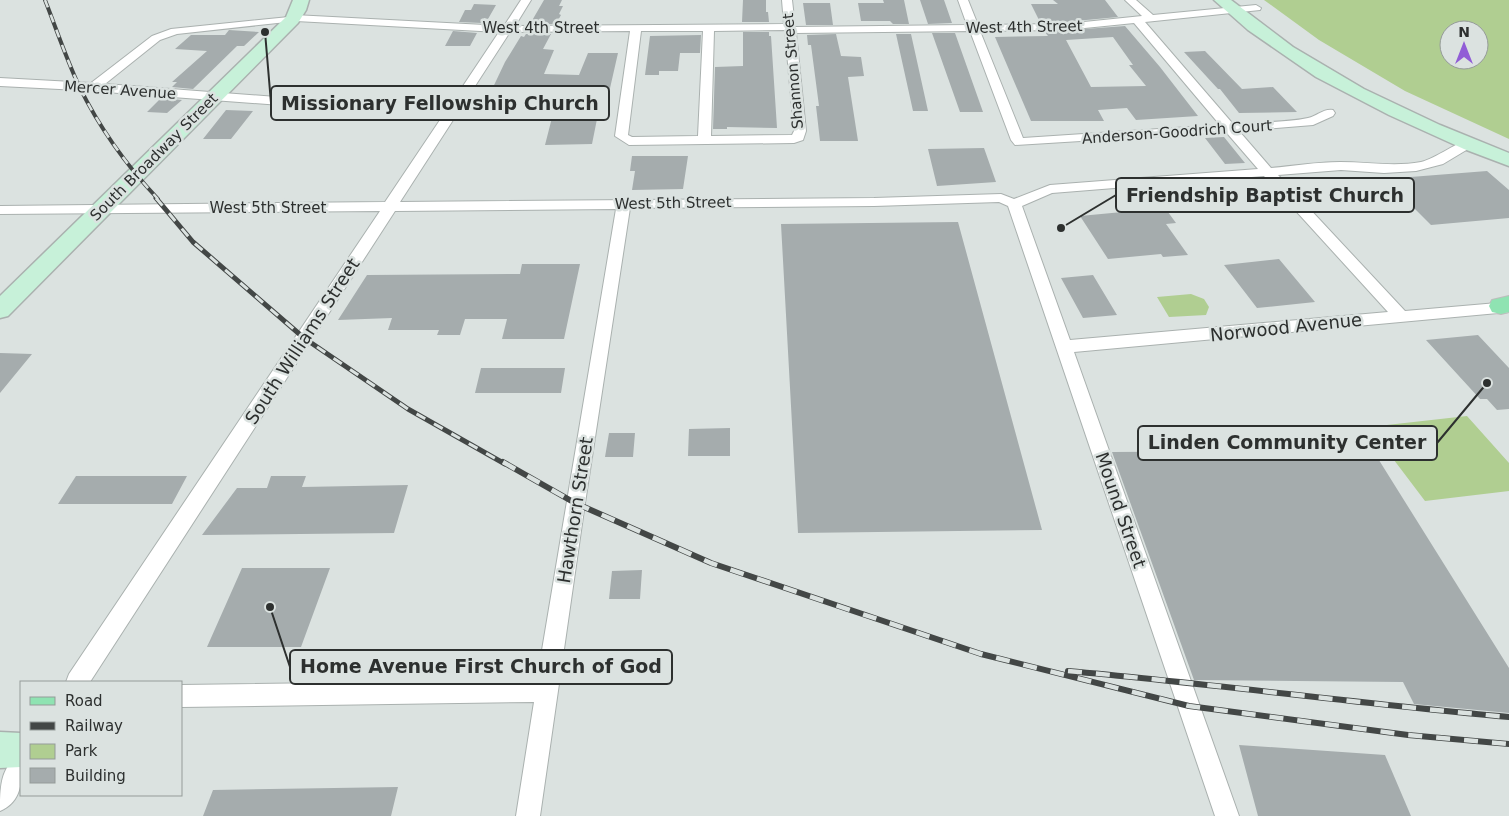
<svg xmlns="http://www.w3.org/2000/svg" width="1509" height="816" font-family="'DejaVu Sans',sans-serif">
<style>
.green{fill:#b0ce91;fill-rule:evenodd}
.building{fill:#a5acad;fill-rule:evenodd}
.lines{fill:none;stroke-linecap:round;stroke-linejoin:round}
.street-casing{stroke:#aab1af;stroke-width:2}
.secondary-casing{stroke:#aab1af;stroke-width:3}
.primary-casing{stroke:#bcbdbc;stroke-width:2}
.street{fill:#fff;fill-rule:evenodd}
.secondary{fill:#c7f1d9;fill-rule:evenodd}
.primary{fill:#8fe3b2;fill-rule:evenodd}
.rail-far2-casing{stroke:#434746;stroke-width:4}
.rail-far1-casing{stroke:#434746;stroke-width:5}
.rail-casing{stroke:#434746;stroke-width:6}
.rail-far2{stroke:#dbe2e0;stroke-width:2.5;stroke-dasharray:8;stroke-linecap:butt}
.rail-far1{stroke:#dbe2e0;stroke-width:3;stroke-dasharray:10;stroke-linecap:butt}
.rail{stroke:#dbe2e0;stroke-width:4.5;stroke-dasharray:14;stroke-linecap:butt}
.labels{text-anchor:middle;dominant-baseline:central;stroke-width:5;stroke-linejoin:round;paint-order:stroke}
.far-street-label{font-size:15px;fill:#2d302f;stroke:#dbe2e0}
.street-label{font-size:18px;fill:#2d302f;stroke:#dbe2e0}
.leader{fill:none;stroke:#2d302f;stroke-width:2}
.callout-dot{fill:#2d302f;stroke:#dbe2e0;stroke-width:2}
.callout{fill:#dbe2e0;stroke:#2d302f;stroke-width:2}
.callout-label{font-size:19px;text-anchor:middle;font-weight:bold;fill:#2d302f}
</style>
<rect width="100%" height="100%" fill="#dbe2e0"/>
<path class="green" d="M1264 0H1509V139L1405 91 1319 40ZM1449 30H1479V60H1449Z
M1191 294 1204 299 1209 307 1206 315 1169 317 1157 297Z
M1467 416 1509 463V491L1425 501 1369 427Z"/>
<path class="building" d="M544 0H562L559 6H563L559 14 561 15 556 24H530Z
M743 0H766V12H768L769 22H742Z
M883 0H904L909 24H893L890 21H861L858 3H884Z
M920 0H944L952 23 928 24Z
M1053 0H1105L1118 17 1065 22H1040L1031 4H1058Z
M803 3H830L833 25H806Z
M474 4 496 5 488 19 484 18 482 23 459 22 465 10H471Z
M1125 26 1160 67 1198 116 1136 120 1127 108 1098 110 1104 121H1031L995 37 1048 36 1045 32ZM1113 37 1133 65H1129L1146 86 1091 87 1066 40Z
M229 30 259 32 244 46H237L193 89 172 87 177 82H172L207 51 175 49 191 35H225Z
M453 31 477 33 470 46H445Z
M743 32H769V36H771L777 128 727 127V129H713L715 67 743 66Z
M932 33H955L983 112H960Z
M526 34H551L543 49 554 50 544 74 579 75 588 53H618L603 119H597L592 144 545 145 556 102 487 100 505 62 521 36 524 37Z
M836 34 841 56 861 57 864 76 848 77 858 141H820L816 106H819L811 45H808L807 35Z
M896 34H911L928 111H913Z
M701 35 700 53H680L678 71H659V75H645L650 36Z
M1205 51 1242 89 1273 87 1297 112 1239 113 1220 89H1218L1184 52Z
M161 98 182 100 167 113 147 112Z
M226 110 253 111 231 139H203Z
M1224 137 1245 163 1225 164 1205 138Z
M984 148 996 182 937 186 928 149Z
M632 156H688L683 189 632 190 635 171H630Z
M1487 171 1509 190V218L1431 225 1385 179Z
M1165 208 1176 223 1166 224 1188 255 1163 257 1161 254 1108 259 1080 216Z
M958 222 1042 530 798 533 781 224Z
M1279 259 1315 302 1257 308 1224 265Z
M522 264H580L564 339H502L507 319H465L460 335H437L439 330H388L392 318 338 320 367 275 520 274Z
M1093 275 1117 315 1083 318 1061 278Z
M1478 335 1509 368V409L1497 410 1487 399H1480L1426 340Z
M0 353 32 354 0 393Z
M481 368H565L561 393H475Z
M1357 425 1509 668V713L1414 704 1403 682 1194 680 1112 452 1273 451 1266 434Z
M730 428V456H688L689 429Z
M609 433H635L633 457H605Z
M76 476H187L172 504H58Z
M271 476H306L302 487 408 485 394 533 202 535 237 488H267Z
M242 568H330L301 647H207Z
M642 570 640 599H609L612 571Z
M1239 745 1385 755 1411 816H1258Z
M398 787 391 816H203L213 790Z"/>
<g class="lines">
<g class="street-casing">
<path id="street" d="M521 0H531L515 26 784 24 782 0H792L795 27 967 25 958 0H968L978 25 1065 24 1142 16 1125 0H1136L1153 15 1256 5 1261 8 1260 10 1145 22 1233 124C1257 122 1284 123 1308 118 1317 116 1324 108 1333 110L1335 113 1333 116 1313 125 1239 131 1271 168C1294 166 1317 162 1340 162 1368 162 1394 167 1421 162 1436 159 1462 138 1473 140L1474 143 1473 146 1443 164 1416 171 1384 173 1341 170 1278 175 1405 311 1509 302V312L1074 352 1239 816H1215L1008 206 999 202 874 206 630 208 585 503 540 816H516L534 702 181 707V685L537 680 616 209 395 211 90 682H66L69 674 380 211 0 214V206L385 202 442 117 79 90 0 86V78L91 83 152 36 171 29 289 17 294 15 504 26ZM296 21 499 32 447 110 105 84 160 40 177 34ZM1134 23 1220 125 1023 138 980 31 1065 30ZM785 30 794 131 792 135 711 136 714 31ZM630 31 615 136 629 145 794 143 803 140 806 131 796 33 970 31 1011 140 1015 145 1226 132 1258 169 1050 185 1014 199 1001 194 874 198 400 202 510 32ZM641 31H703L698 136 632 137 628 135ZM1264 176 1388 312 1070 340 1022 206 1052 193Z
M21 755C22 777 24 801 0 811 0 789 0 765 21 755Z"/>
</g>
<g class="secondary-casing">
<path id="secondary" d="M293 0H309L306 10 298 23 8 316 0 318V296L286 17Z
M1214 0H1231L1293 47 1364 89 1440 125 1509 153V166L1464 149 1389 115 1316 77 1248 30Z
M0 732 21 733V767L0 768Z"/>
</g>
<g class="primary-casing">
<path id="primary" d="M1509 296V312L1501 314 1492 312 1489 306 1492 300Z"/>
</g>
<use href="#street" class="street"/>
<use href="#secondary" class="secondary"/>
<use href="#primary" class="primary"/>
<g class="rail-far2-casing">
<path id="rail-far2" d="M45 0C56 28 66 58 79 86 99 127 127 166 158 199"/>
</g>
<g class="rail-far1-casing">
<path id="rail-far1" d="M156 198 193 242 304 338 408 409 505 464"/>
</g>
<g class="rail-casing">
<path id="rail" d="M503 462 575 503 711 563 981 654 1189 706 1408 735 1509 744
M1068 671C1215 684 1362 704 1509 717"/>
</g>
<use href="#rail-far2" class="rail-far2"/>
<use href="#rail-far1" class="rail-far1"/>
<use href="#rail" class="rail"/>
</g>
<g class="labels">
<g class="far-street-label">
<text transform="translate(1024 27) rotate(-1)">West 4th Street</text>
<text x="541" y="28">West 4th Street</text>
<text transform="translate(793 71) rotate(-95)">Shannon Street</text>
<text transform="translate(120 90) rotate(4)">Mercer Avenue</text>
<text transform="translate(1177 132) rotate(-4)">Anderson-Goodrich Court</text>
<text transform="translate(154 157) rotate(-45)">South Broadway Street</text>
<text transform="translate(673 203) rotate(-1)">West 5th Street</text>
<text x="268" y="208">West 5th Street</text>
</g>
<g class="street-label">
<text transform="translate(1286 327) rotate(-6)">Norwood Avenue</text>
<text transform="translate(302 341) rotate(-57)">South Williams Street</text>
<text transform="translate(575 510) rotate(-81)">Hawthorn Street</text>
<text transform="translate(1121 510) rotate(71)">Mound Street</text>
</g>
</g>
<path class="leader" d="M265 32L271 103M1061 228L1116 195M1487 383L1437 443M270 607L290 667"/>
<g class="callout-dot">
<circle cx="265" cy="32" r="5"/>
<circle cx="1061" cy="228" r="5"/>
<circle cx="1487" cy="383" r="5"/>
<circle cx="270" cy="607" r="5"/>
</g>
<g class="callout">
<rect x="271" y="86" width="338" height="34" rx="5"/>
<rect x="1116" y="178" width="298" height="34" rx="5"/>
<rect x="1138" y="426" width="299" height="34" rx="5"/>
<rect x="290" y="650" width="382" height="34" rx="5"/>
</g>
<g class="callout-label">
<text x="440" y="110">Missionary Fellowship Church</text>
<text x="1265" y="202">Friendship Baptist Church</text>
<text x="1287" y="449">Linden Community Center</text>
<text x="481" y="673">Home Avenue First Church of God</text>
</g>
<rect x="20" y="681" width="162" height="115" fill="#dbe2e0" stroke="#959b99"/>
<rect x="30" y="697" width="25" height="8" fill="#8fe3b2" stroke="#959b99"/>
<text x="65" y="706" font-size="15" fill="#2d302f">Road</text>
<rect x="30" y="722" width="25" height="8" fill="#434746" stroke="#959b99"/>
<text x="65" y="731" font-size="15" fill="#2d302f">Railway</text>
<rect x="30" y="744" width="25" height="15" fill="#b0ce91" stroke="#959b99"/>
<text x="65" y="756" font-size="15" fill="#2d302f">Park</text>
<rect x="30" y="768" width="25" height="15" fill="#a5acad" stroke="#959b99"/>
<text x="65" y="781" font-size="15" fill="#2d302f">Building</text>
<g transform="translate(1464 45)"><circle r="24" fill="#dbe2e0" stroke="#959b99"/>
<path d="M0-4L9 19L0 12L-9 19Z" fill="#915dd6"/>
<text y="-8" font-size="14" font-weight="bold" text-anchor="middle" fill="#2d302f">N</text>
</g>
</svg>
